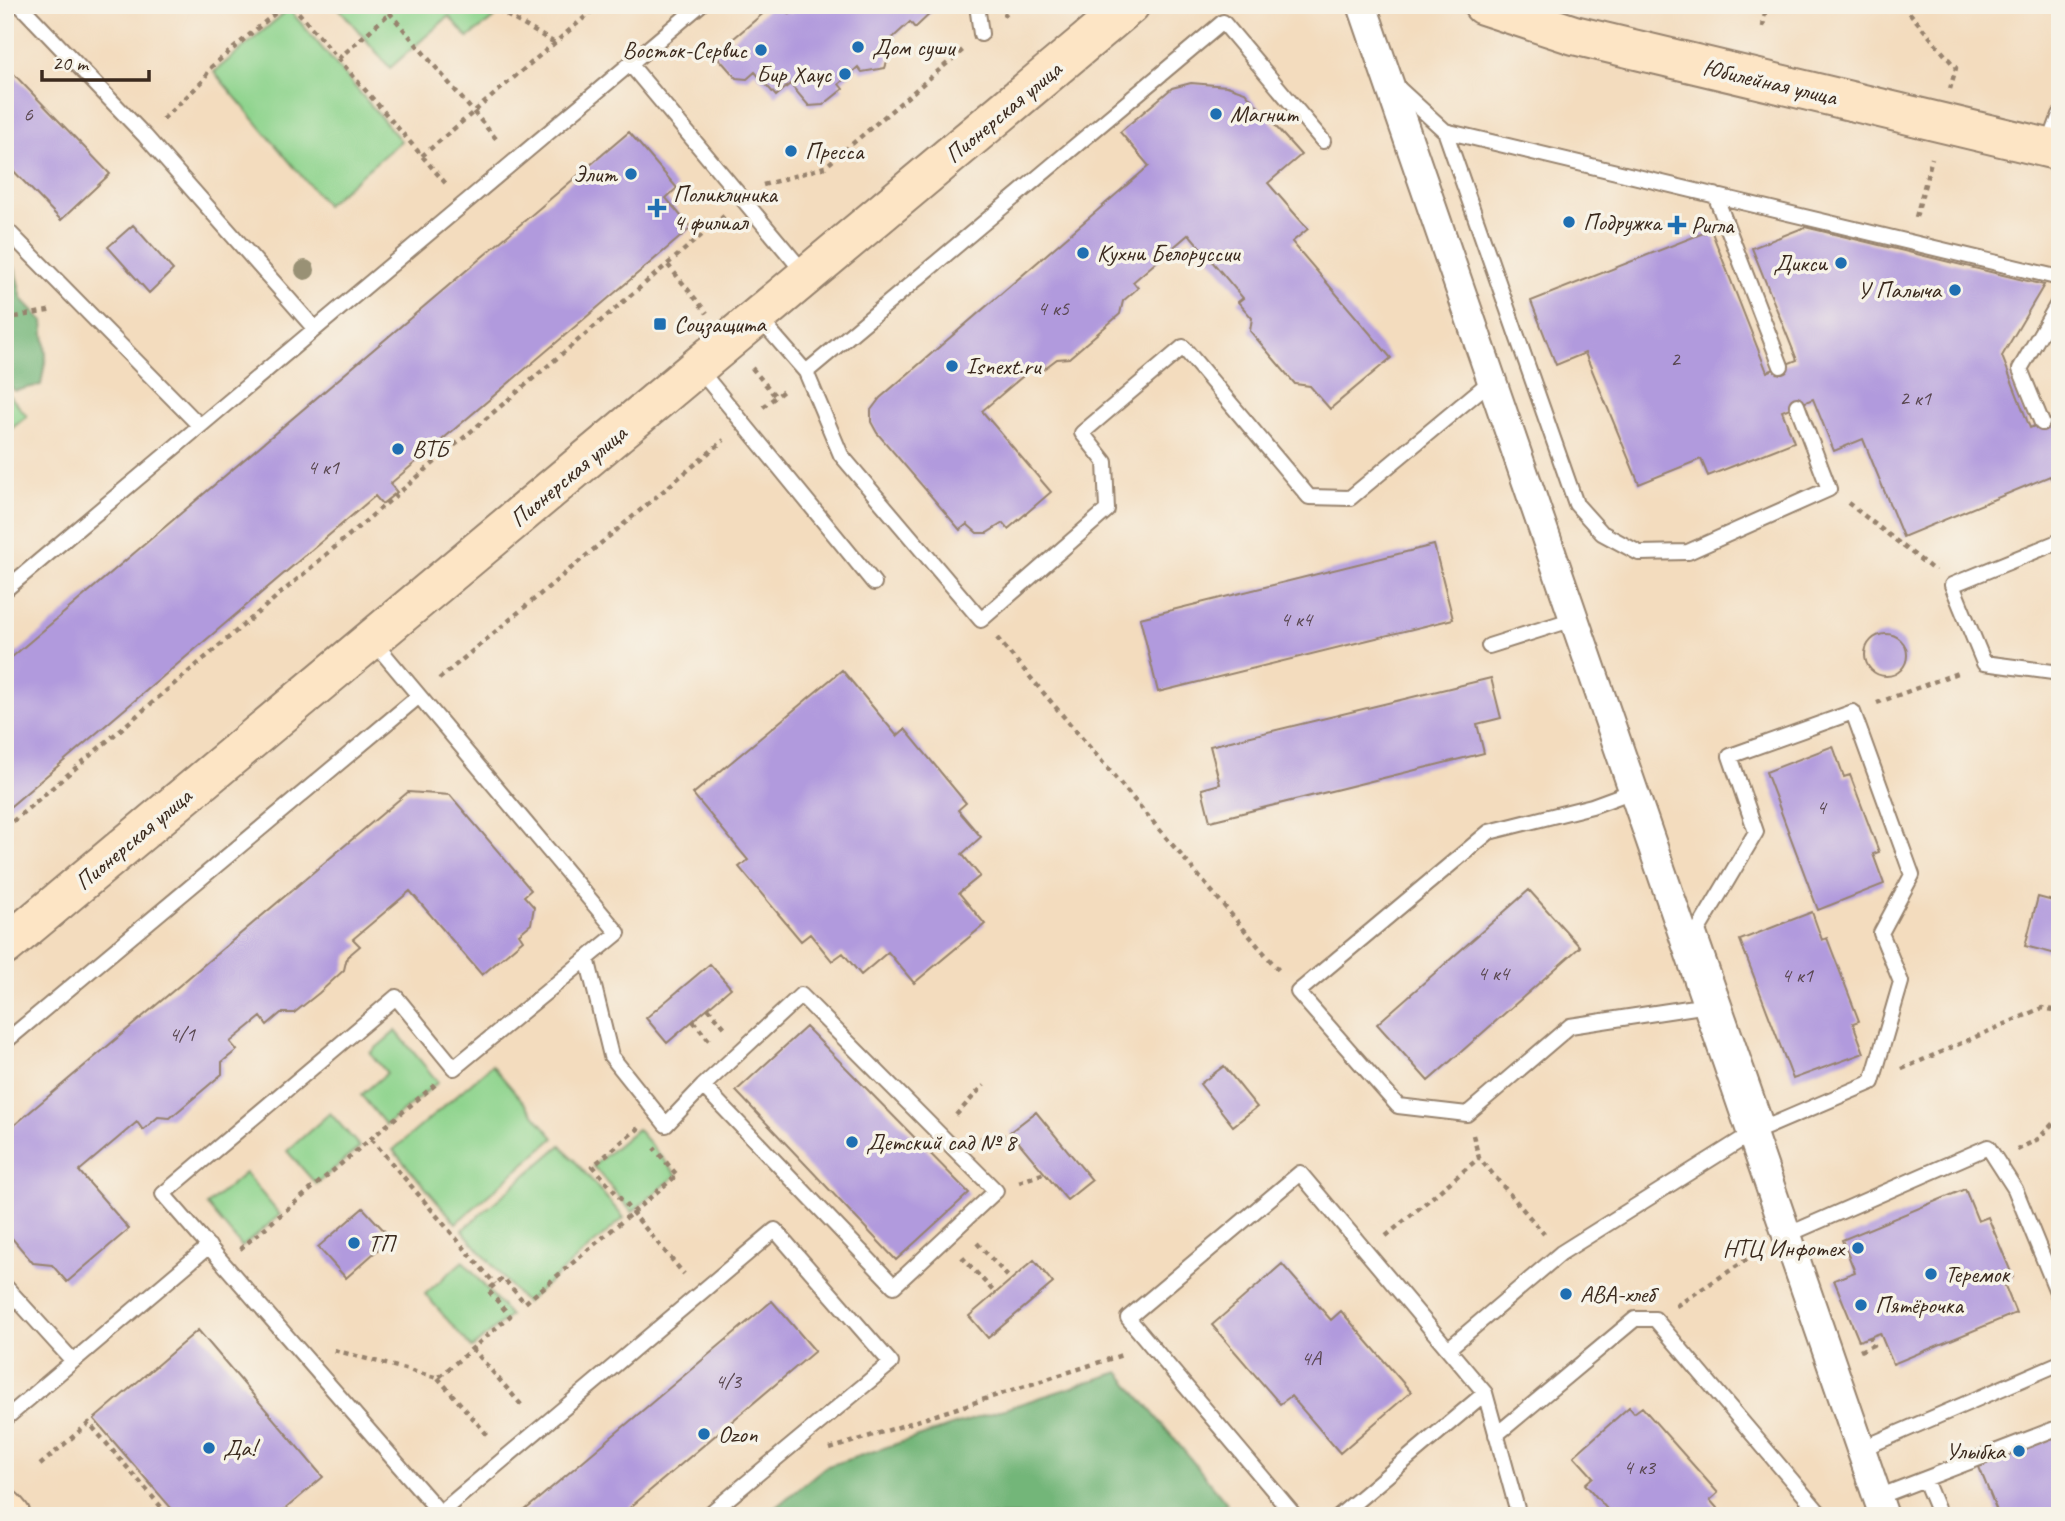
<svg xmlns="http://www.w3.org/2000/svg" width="2065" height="1521" font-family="Caveat,sans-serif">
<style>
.green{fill:#8fd48e;stroke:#657f56;stroke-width:2}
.forest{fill:#73b679;stroke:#57704c;stroke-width:2}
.building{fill:#b19add}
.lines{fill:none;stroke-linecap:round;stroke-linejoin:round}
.lane-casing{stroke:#97836e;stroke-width:18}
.street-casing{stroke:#97836e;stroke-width:32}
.secondary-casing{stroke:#97836e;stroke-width:42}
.path{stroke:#97836e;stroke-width:4.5;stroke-dasharray:5 5;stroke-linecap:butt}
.lane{stroke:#fff;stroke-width:14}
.street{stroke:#fff;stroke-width:28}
.secondary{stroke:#fde5c5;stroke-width:38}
.tree{fill:#999175}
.poi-dot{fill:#1f6fb2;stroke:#f7f3e8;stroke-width:2.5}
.labels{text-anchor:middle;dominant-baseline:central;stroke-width:7;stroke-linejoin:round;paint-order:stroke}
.number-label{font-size:21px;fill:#58464e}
.poi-label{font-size:24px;fill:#3b2a1e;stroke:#f7f3e8;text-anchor:start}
.street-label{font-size:24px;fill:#3b2a1e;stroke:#f7f3e8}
</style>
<rect width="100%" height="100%" fill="#f7f3e8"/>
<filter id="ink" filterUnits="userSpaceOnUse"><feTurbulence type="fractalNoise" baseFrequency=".0143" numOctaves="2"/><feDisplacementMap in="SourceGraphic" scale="14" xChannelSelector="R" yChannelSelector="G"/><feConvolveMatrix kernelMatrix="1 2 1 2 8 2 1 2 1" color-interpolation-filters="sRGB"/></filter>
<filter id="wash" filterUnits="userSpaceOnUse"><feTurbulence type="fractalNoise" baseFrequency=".00686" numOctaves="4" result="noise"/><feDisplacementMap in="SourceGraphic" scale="28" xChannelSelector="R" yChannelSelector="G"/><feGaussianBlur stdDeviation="1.57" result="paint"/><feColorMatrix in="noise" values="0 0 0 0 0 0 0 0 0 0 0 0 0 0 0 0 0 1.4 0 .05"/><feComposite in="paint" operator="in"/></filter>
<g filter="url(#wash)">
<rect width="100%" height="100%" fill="#f3dcbe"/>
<path class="green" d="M340 5H510L468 38 449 16 390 68 338 7Z
M289 9 401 141 326 205 214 72Z
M5 390 27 416 5 434Z
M396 1031 438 1082 386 1125 361 1095 387 1073 370 1053Z
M492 1065 554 1138 456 1223 393 1150Z
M330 1113 360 1147 316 1184 287 1151Z
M637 1129 677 1175 632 1212 593 1166Z
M561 1145 624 1218 525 1303 462 1230Z
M245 1173 280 1215 242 1247 207 1205Z
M463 1261 510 1316 472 1348 425 1294Z"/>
<path class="forest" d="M5 257 15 268 22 299 43 321 46 356 41 385 14 391 5 380Z
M1119 1372 1227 1503 1211 1516H765L825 1467Z"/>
<g id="blocks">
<path class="building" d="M773 5H783L790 14 800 5H935L934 10 915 28 910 22 888 42 892 47 885 68 862 72 858 67 839 84 843 89 823 105 809 106 790 84 776 96 755 72 747 79 736 78 715 54Z
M5 65 110 174 61 220 5 162Z
M1191 83 1227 86 1245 92 1301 155 1268 183 1308 229 1292 242 1391 358 1330 409 1310 386 1295 384 1250 331 1252 318 1238 302 1243 298 1189 234 1133 282 1138 288 1123 301 1120 314 1069 358 1057 359 1041 371 1036 365 982 411 1051 492 1008 529 1003 523 987 533H977L967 524 960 530 877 433 871 422V410L880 398 1149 166 1120 132 1172 88Z
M629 132 677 188 666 198 691 228 390 484 397 492 382 504 375 496 5 811V663Z
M133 225 173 270 149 293 108 247Z
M1805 227 2044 285 2002 356 2030 428 2060 416V499L2050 476 1903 537 1863 439 1834 451 1813 399 1782 411 1794 442 1708 476 1701 459 1639 484 1585 353 1556 365 1531 301 1711 230 1767 372 1797 360 1752 248Z
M1434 545 1453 619 1158 692 1140 618Z
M1865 655a21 21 0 1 1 42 0a21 21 0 1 1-42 0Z
M842 670 897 736 905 729 966 803 958 810 981 837 962 854 980 876 959 893 985 924 914 983 888 952 861 975 843 953 832 961 810 934 801 941 739 867 748 860 693 794Z
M1491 678 1501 718 1477 724 1484 753 1210 821 1202 789 1220 784 1210 746Z
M1833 746 1844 777 1850 775 1879 852 1873 854 1884 884 1818 910 1766 772Z
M408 792 450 795 531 890 524 896 534 907 531 924 519 934 523 940 482 975 410 891 353 939 360 946 347 957 344 970 319 993 294 1013H281L267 1025 261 1017 230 1042 237 1050 222 1062V1074L170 1118 158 1117 143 1130 137 1122 79 1171 129 1229 67 1282 52 1265 33 1263 5 1230V1133Z
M2060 881V955L2025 946 2038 897 2053 901Z
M1529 890 1580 947 1428 1081 1377 1024Z
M1812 912 1822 940 1827 938 1859 1021 1853 1023 1864 1053 1793 1079 1740 940Z
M710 964 731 988 667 1043 646 1018Z
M806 1027 969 1193 896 1260 736 1091Z
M1224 1066 1257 1107 1233 1126 1200 1084Z
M1036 1112 1092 1180 1067 1200 1010 1132Z
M1965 1189 1978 1221 1988 1217 2013 1277 2003 1281 2016 1313 1893 1364 1880 1333 1859 1341 1834 1280 1855 1272 1842 1240Z
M363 1208 391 1238 346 1278 318 1247Z
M1034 1260 1053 1283 988 1338 969 1316Z
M1282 1264 1331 1320 1341 1311 1411 1392 1340 1453 1291 1396 1280 1404 1212 1325Z
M772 1301 815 1351 620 1516H518Z
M198 1330 323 1477 277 1516H178L94 1419Z
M1629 1407 1634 1413 1642 1407 1718 1493 1710 1500 1724 1516H1613L1585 1484 1593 1477 1574 1456Z
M2058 1435 2060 1516H1999L1979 1467Z"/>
</g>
</g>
<g filter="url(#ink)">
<use href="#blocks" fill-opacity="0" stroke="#97836e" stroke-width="2"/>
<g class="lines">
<g class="lane-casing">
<path id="lane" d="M20 5 145 136 315 329
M977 5 981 34
M630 64 806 275
M1396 86 1445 131 2060 278
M1445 131 1576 504 1602 533 1639 553 1688 552 1829 489 1797 405
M2048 147 2060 115
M1715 195 1781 366
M5 228 200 426
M759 318 806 372 841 455 981 620 1107 510 1105 462 1082 433 1183 347 1309 497 1350 498 1492 380
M698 368 874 583
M806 372 1223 22 1323 141
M2042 423 2020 369 2060 300
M2060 541 1952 585 1984 663 2060 673
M5 590 700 5
M373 641 618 933 454 1068 396 997 163 1194 443 1516
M1489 646 1574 619
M1633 791 1592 806 1489 832 1298 992 1398 1106 1467 1114 1570 1026 1708 1005
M587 958 611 1056 666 1125 703 1086 801 995 996 1191 894 1286 703 1086
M5 1042 419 696
M1787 1235 1988 1147 2015 1189 2060 1299
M5 1286 73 1361
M1448 1349 1561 1253 1752 1133 1767 1127 1872 1082 1901 982 1881 933 1912 875 1853 712 1730 756 1756 832 1698 930 1767 1127
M5 1419 209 1246
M1496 1435 1635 1319H1655L1822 1516
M1861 1449 2060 1363
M1925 1480 1940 1516
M1878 1497 2060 1427
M441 1512 775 1230 891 1363 707 1516
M1295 1516 1128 1318 1300 1173 1485 1393 1519 1516
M1339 1516 1485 1393"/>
</g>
<g class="street-casing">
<path id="street" d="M1362 5 1884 1516"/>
</g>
<g class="secondary-casing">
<path id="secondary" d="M1483 5 1574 35 2060 151
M5 946 1130 5
M5 1509 11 1516"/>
</g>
<path class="path" d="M292 5 447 185
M383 5 498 141
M489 5 555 43
M1903 5 1956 68 1950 89
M1003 16 1015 5
M1763 27 1766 5
M338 59 390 13
M163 119 203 81 210 68 285 5
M422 156 599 5
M763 185 825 167 964 49
M1916 217 1932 158
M668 265 707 313
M5 319 53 310
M752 368 776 397
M763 407 786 389
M1848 503 1935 571
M997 638 1281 973
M439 679 724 440
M1877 703 1960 672
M5 828 724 216
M708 1008 727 1030
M693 1021 712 1044
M1902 1069 2042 1008 2060 1011
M956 1115 984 1085
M639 1131 637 1129 593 1166 684 1274
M1473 1135 1479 1158 1544 1234
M371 1139 495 1284
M980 1139 1013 1135
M2017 1150 2038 1139 2060 1116
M1019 1182 1045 1173
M1386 1236 1479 1158
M977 1243 1011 1280
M240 1249 437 1083
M962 1257 995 1293
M1676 1306 1760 1251
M472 1348 524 1408
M334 1350 438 1378 510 1316 488 1290 503 1278 525 1303 677 1175 654 1148
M1860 1351 1873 1345 1870 1337
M438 1378 490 1438
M830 1449 1125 1354
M40 1465 89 1423 169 1516"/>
<use href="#lane" class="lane"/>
<use href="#street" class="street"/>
<use href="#secondary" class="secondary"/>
</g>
<circle class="tree" cx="305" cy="270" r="10"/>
</g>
<g class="poi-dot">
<circle cx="858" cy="47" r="7"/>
<circle cx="761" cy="50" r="7"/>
<circle cx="845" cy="74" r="7"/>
<circle cx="1216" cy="114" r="7"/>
<circle cx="791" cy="151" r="7"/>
<circle cx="631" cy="174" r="7"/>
<path d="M653.5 197.5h7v7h7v7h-7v7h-7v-7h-7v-7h7z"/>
<circle cx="1569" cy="222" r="7"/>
<path d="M1673.5 214.5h7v7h7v7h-7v7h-7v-7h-7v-7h7z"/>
<circle cx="1083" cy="253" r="7"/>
<circle cx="1841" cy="263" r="7"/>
<circle cx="1955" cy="290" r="7"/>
<rect x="653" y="317" width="14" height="14" rx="3.5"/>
<circle cx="952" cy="366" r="7"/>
<circle cx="398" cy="449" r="7"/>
<circle cx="852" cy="1142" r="7"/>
<circle cx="354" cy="1243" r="7"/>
<circle cx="1858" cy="1248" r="7"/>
<circle cx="1931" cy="1274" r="7"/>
<circle cx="1566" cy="1294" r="7"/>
<circle cx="1861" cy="1305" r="7"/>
<circle cx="704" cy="1434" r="7"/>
<circle cx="209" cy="1448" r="7"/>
<circle cx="2019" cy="1451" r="7"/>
</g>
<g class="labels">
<g class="number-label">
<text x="28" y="114">6</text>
<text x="1053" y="308">4 к5</text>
<text x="1675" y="359">2</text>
<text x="1915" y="398">2 к1</text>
<text x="323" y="467">4 к1</text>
<text x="1296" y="619">4 к4</text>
<text x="1821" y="807">4</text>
<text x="1493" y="973">4 к4</text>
<text x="1797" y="975">4 к1</text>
<text x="182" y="1034">4/1</text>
<text x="1311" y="1358">4А</text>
<text x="728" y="1381">4/3</text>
<text x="1639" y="1467">4 к3</text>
</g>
<g class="poi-label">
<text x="872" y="47">Дом суши</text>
<text x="747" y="50" text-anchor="end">Восток-Сервис</text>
<text x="831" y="74" text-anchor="end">Бир Хаус</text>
<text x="1230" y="114">Магнит</text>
<text x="805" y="151">Пресса</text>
<text x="617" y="174" text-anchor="end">Элит</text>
<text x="673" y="194">Поликлиника<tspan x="673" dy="28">4 филиал</tspan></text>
<text x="1583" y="222">Подружка</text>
<text x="1691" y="225">Ригла</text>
<text x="1097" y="253">Кухни Белоруссии</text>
<text x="1827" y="263" text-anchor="end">Дикси</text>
<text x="1941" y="290" text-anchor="end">У Палыча</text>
<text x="674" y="324">Соцзащита</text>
<text x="966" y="366">Isnext.ru</text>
<text x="412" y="449">ВТБ</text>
<text x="866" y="1142">Детский сад № 8</text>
<text x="368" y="1243">ТП</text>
<text x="1844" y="1248" text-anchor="end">НТЦ Инфотех</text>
<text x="1945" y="1274">Теремок</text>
<text x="1580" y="1294">АВА-хлеб</text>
<text x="1875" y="1305">Пятёрочка</text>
<text x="718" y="1434">Ozon</text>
<text x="223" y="1448">Да!</text>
<text x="2005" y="1451" text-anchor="end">Улыбка</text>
</g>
<g class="street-label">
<text transform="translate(1770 82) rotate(13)">Юбилейная улица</text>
<text transform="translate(1003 112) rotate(-40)">Пионерская улица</text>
<text transform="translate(568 476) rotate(-40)">Пионерская улица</text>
<text transform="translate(133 839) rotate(-40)">Пионерская улица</text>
</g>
</g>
<rect width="2065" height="1521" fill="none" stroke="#f7f3e8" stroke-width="28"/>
<path d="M42 70v10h107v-10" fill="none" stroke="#3b2a1e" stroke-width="3.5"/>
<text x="52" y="70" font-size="21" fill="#3b2a1e" stroke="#f7f3e8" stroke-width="5" paint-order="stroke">20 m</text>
</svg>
